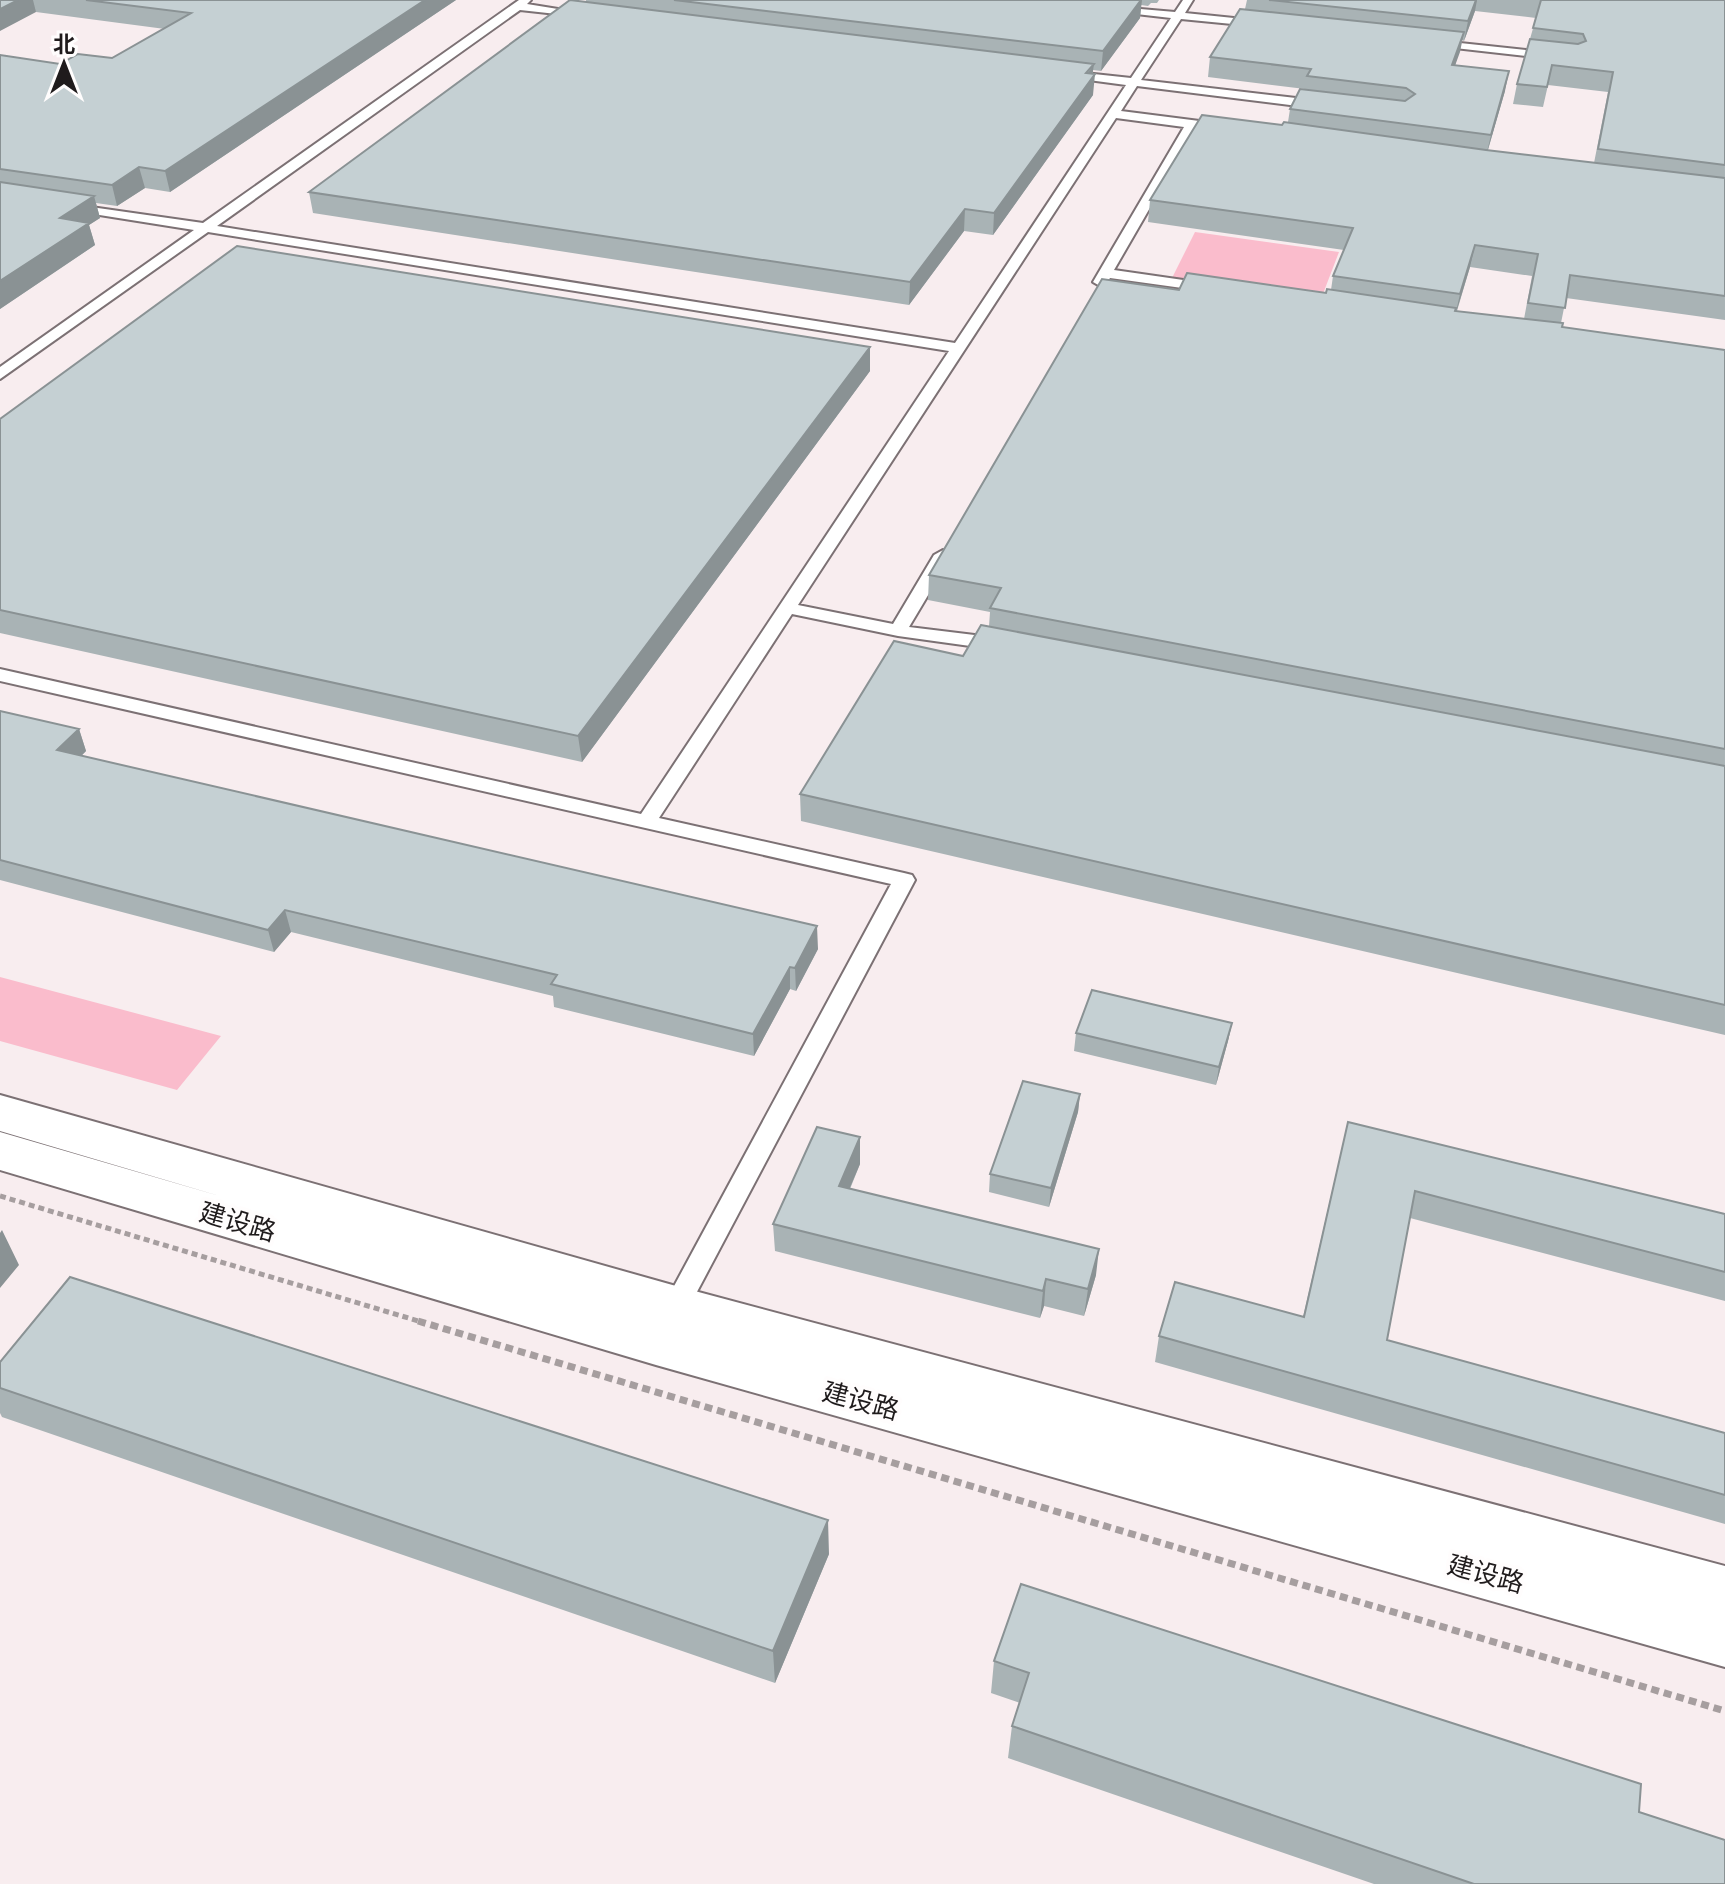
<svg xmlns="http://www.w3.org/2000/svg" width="1725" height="1884" font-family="'IBM Plex Serif','Noto Sans SC',serif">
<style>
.green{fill:#fabccc}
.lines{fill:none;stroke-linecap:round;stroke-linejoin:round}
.lane-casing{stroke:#7c7174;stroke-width:4}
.secondary-casing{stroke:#7c7174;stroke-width:4}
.path-far1{stroke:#a69e9f;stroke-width:5;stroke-dasharray:6 4;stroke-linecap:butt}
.path{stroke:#a69e9f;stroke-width:7;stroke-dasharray:8 5;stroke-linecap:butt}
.lane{fill:#fff;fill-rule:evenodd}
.secondary{fill:#fff;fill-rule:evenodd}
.wall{fill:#a9b3b5;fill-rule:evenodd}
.shaded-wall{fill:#8a9294}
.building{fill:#c5d0d3;stroke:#8a9294;stroke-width:2}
.labels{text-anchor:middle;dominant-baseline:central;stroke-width:8;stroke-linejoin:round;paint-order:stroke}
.near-street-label{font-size:26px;fill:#1f1b1c;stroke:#fffdfd}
</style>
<rect width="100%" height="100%" fill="#f8edef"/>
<path class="green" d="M1195 232 1339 252 1321 299 1172 278Z
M0 978V977L221 1036 177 1090 0 1041Z"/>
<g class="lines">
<g class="lane-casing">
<path id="lane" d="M519 0H531L527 4 589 14 584 17 520 10 217 226 955 343 1126 85 1066 77 1060 74 1066 71 1131 78 1171 18 1110 11 1106 10V6L1175 12 1183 0H1193L1185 13 1263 21 1269 24 1263 27 1181 19 1141 80 1322 101 1328 105 1322 109 1137 86 1121 111 1223 124 1229 128 1223 132 1196 128 1114 270 1211 284 1218 288 1211 292 1110 278 1105 285 1100 286 1093 282 1184 127 1116 118 798 605 893 624 934 555 943 550 952 555 909 627 999 638 1008 644 999 650 898 636 792 614 659 818 904 873 912 875 915 880 681 1322 672 1325 663 1322 659 1314 891 884 0 681V669L641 814 949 351 208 232 0 379V367L194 230 68 210 61 206 63 203 203 223Z
M1432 40 1553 53 1559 56 1553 59 1428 45 1426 43Z"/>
</g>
<g class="secondary-casing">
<path id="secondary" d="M0 1095 676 1286 1725 1566V1667L656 1365 0 1170V1132L223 1197 0 1131Z"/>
</g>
<path class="path-far1" d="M0 1196 425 1323"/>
<path class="path" d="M418 1321 1725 1711"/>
<use href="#lane" class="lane"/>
<use href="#secondary" class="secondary"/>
</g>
<path class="wall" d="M0 0H456L170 192 145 188 117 206 96 203 100 218 89 225 95 245 0 309V55L60 64 112 58 165 29 36 12Z
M586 0H1159L1157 3H1151L1148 6 1141 5 1140 18 1101 71 1093 70V95L993 235 964 231 909 305 313 213 309 192 586 2Z
M1247 0H1725V320L1566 298 1561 323 1562 327 1725 350V1035L801 821 800 794 963 656 989 626 990 612 928 600 929 575 1179 290 1326 293 1331 290 1333 276 1344 250 1148 222 1150 200 1288 122 1290 109 1305 89 1208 77 1210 57 1245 9ZM1475 11 1536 18 1517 84 1513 104 1543 107 1548 85 1608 92 1594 163 1488 150 1505 91 1455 65 1462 40 1464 41ZM1470 267 1532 276 1524 319 1457 311Z
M870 371 582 762 0 633V419Z
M0 711 79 729 86 751 81 756 818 949 796 991 790 989 754 1056 554 1007 553 996 291 932 274 952 0 880Z
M1232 1023 1228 1041 1216 1085 1074 1051 1076 1033Z
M1080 1094 1078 1112 1049 1207 989 1192 990 1174Z
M860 1137V1164L850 1189 1096 1275 1084 1316 1044 1306 1040 1318 775 1251 773 1224Z
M1342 1148 1725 1214V1301L1410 1218 1387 1340 1725 1433V1524L1155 1362 1159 1336 1303 1317Z
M0 1362 829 1554 775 1683 2 1417 0 1413Z
M994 1661 1639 1812 1725 1884H1374L1008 1758 1012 1726 1020 1703 991 1693Z"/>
<path class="shaded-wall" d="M18 0H33L36 12 0 31V9Z
M425 0H456L170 192 165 171Z
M1141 0H1142L1140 18 1101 71 1103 51Z
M1476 0H1477L1475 11 1464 41 1468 21Z
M1464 32 1460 52 1448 85 1452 65Z
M1094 64 1092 78 1095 74 1093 95 993 235 994 213Z
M1509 71 1505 91 1486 156 1491 135Z
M139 167 145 188 117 206 112 185Z
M94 196 100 218 89 225 95 245 0 309V281L60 218Z
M965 209 964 231 909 305 910 282Z
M1475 245 1470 267 1455 316 1460 294Z
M870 347V371L582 762 578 736Z
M79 729 86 751 65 772 57 750Z
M285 910 291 932 274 952 268 930Z
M817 926 818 949 796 991 795 968Z
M790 967V989L754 1056 753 1034Z
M1232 1023 1228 1041 1216 1085 1219 1067Z
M1080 1094 1078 1112 1049 1207 1051 1188Z
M860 1137V1164L839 1213V1186Z
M2 1230 19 1265 0 1288V1233Z
M1099 1249 1096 1275 1084 1316 1088 1289Z
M1046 1279 1044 1306 1040 1318 1043 1291Z
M828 1520 829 1554 775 1683 773 1651Z"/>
<path class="building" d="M0 0H18L0 9Z
M86 0H425L165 171 139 167 112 185 0 169V55L60 64 78 54 112 58 191 13Z
M570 0 1094 64 1086 73 1095 74 994 213 965 209 910 282 309 192Z
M674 0H1141L1103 51Z
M1269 0H1476L1468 21Z
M1541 0H1725V165L1598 149 1613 72 1552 65 1547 87 1517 84 1530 39 1578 44 1586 41 1583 34 1533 28Z
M1240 9 1464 32 1452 65 1509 71 1491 135 1290 109 1300 89 1405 101 1415 94 1406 88 1307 76 1311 69 1210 57Z
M1202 115 1282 125 1284 122 1486 150 1725 178V296L1570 275 1565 308 1528 303 1538 254 1475 245 1460 294 1333 276 1353 228 1150 200Z
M0 182 94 196 60 218 89 223 0 281Z
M237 246 870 347 578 736 0 610V419Z
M1187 273 1326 293 1327 289 1456 308 1455 311 1563 323 1562 327 1725 350V749L990 608 1001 588 929 575 1102 279 1179 290Z
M981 625 1725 766V1005L800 794 894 641 963 656Z
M0 711 79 729 57 750 817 926 795 968 790 967 753 1034 551 984 557 975 285 910 268 930 0 860Z
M1092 990 1232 1023 1219 1067 1076 1033Z
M1023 1081 1080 1094 1051 1188 990 1174Z
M1348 1122 1725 1214V1272L1415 1191 1387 1340 1725 1433V1495L1159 1336 1175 1282 1304 1317Z
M817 1127 860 1137 839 1186 1099 1249 1088 1289 1046 1279 1043 1291 773 1224Z
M70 1277 828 1520 773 1651 0 1388V1362Z
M1021 1584 1641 1784 1639 1812 1725 1840V1884H1474L1012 1726 1029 1673 994 1661Z"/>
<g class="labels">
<g class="near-street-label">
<text transform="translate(238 1221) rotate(16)">建设路</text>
<text transform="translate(861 1400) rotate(15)">建设路</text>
<text transform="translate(1486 1573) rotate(15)">建设路</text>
</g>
</g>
<g transform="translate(64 64)" stroke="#fffdfd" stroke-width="6" paint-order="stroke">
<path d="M0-6L14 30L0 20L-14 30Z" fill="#1f1b1c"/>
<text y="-12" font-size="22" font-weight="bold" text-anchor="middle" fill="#1f1b1c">北</text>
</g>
</svg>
